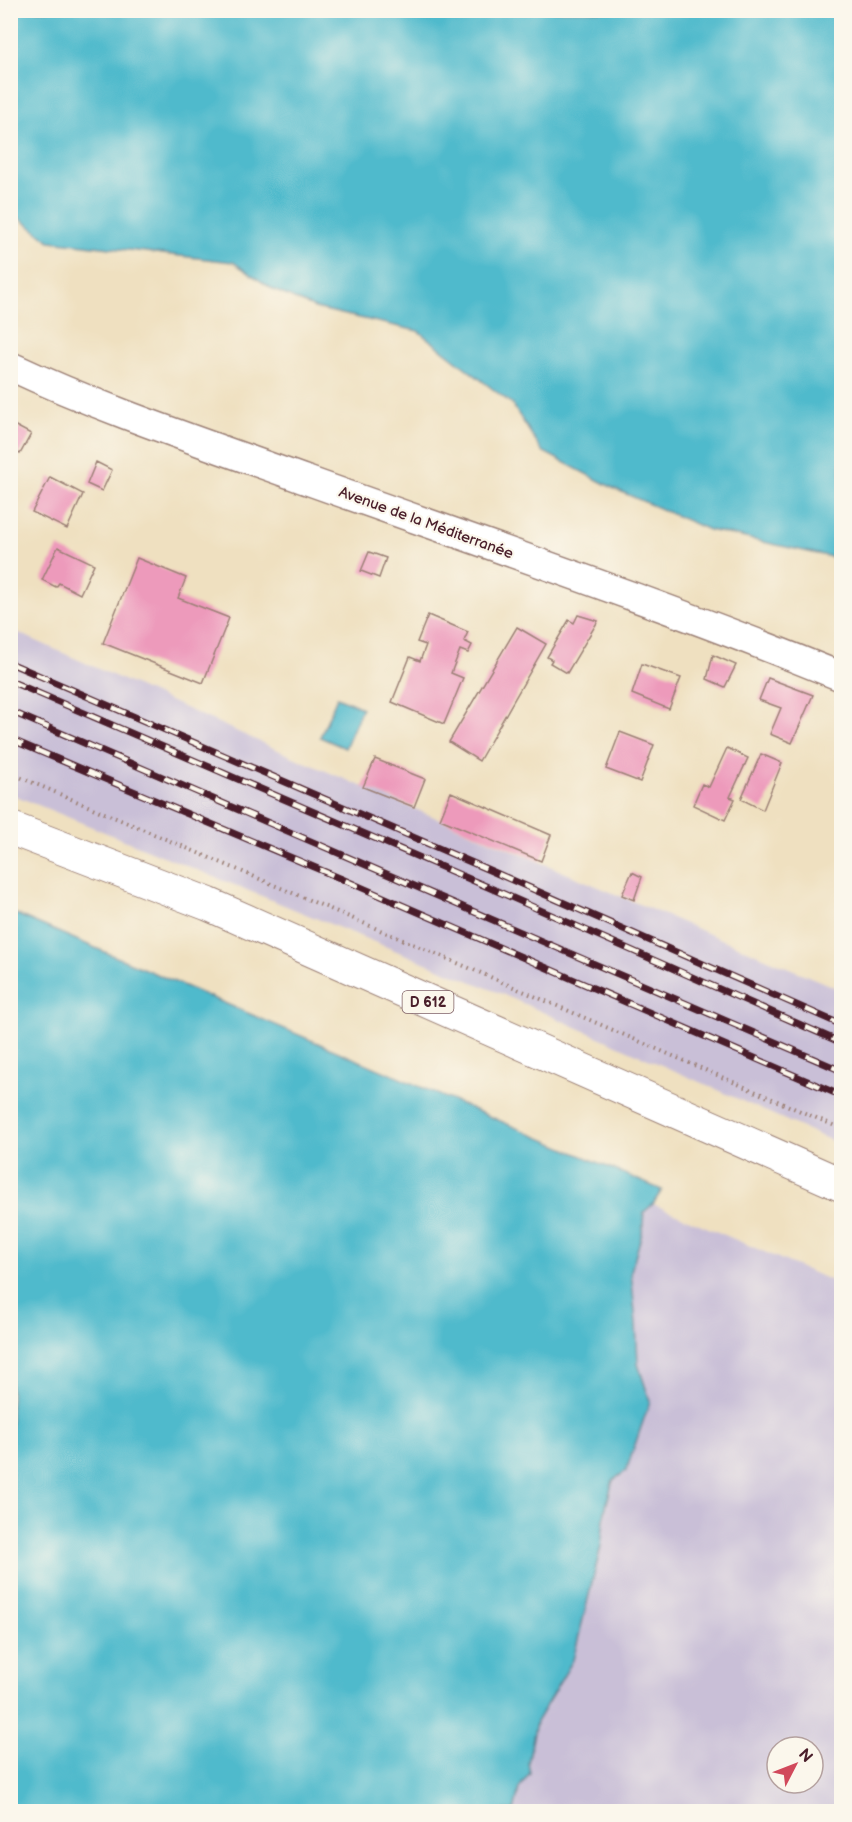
<svg xmlns="http://www.w3.org/2000/svg" width="852" height="1822" font-family="'Balsamiq Sans',sans-serif">
<style>
.industrial{fill:#c9bfd7;fill-rule:evenodd}
.water{fill:#4fbacc;stroke:#4c6c7c;stroke-width:1.5}
.building{fill:#ed9abb}
.lines{fill:none;stroke-linecap:round;stroke-linejoin:round}
.street-casing{stroke:#9c8076;stroke-width:31}
.primary-casing{stroke:#9c8076;stroke-width:35}
.path{stroke:#9c8076;stroke-width:4;stroke-dasharray:1.5 4.5;stroke-linecap:butt}
.street{stroke:#fff;stroke-width:28}
.primary{stroke:#fff;stroke-width:33}
.rail-casing{stroke:#4a1f2b;stroke-width:7}
.rail{stroke:#fbf7ec;stroke-width:4.5;stroke-dasharray:14;stroke-linecap:butt}
.labels{text-anchor:middle;dominant-baseline:central;stroke-width:4.5;stroke-linejoin:round;paint-order:stroke}
.shield{fill:#fbf7ec;stroke:#7f6065;stroke-width:1.5}
.shield-label{font-size:14px;font-weight:bold;fill:#4a1f2b}
.street-label{font-size:15px;fill:#4a1f2b;stroke:#fbf7ec}
</style>
<rect width="100%" height="100%" fill="#fbf7ec"/>
<filter id="ink" filterUnits="userSpaceOnUse"><feTurbulence type="fractalNoise" baseFrequency=".0167" numOctaves="2"/><feDisplacementMap in="SourceGraphic" scale="12" xChannelSelector="R" yChannelSelector="G"/><feConvolveMatrix kernelMatrix="1 2 1 2 8 2 1 2 1" color-interpolation-filters="sRGB"/></filter>
<filter id="wash" filterUnits="userSpaceOnUse"><feTurbulence type="fractalNoise" baseFrequency=".008" numOctaves="4" result="noise"/><feDisplacementMap in="SourceGraphic" scale="24" xChannelSelector="R" yChannelSelector="G"/><feGaussianBlur stdDeviation="1.35" result="paint"/><feColorMatrix in="noise" values="0 0 0 0 0 0 0 0 0 0 0 0 0 0 0 0 0 1.4 0 .05"/><feComposite in="paint" operator="in"/></filter>
<g filter="url(#wash)">
<rect width="100%" height="100%" fill="#efe0c0"/>
<path class="industrial" d="M10 629 300 760 841 990V1145L502 994 11 794Z
M653 1204 841 1285V1811L514 1812 519 1788 530 1773 528 1763 536 1722 573 1660 601 1546 605 1510 613 1479 626 1471 650 1401 638 1364 636 1324 631 1271 642 1233 644 1212ZM777 1747H813V1783H777Z"/>
<path class="water" d="M11 10 841 11V559L709 530 615 489 542 451 512 404 418 331 315 308 274 290 233 262 50 241 11 212Z
M337 697 362 708 345 748 320 737Z
M11 912 662 1190 653 1204 644 1212 642 1233 631 1271 636 1324 638 1364 650 1401 626 1471 613 1480 605 1510 601 1546 573 1660 536 1722 528 1763 530 1773 519 1788 514 1811H11Z"/>
<g id="blocks">
<path class="building" d="M10 423 31 434 20 454 10 449Z
M96 462 112 470 102 491 87 484Z
M50 477 83 494 67 529 32 512Z
M58 547 94 564 80 594 59 583 56 587 42 580Z
M369 552 386 558 379 578 361 571Z
M137 558 186 578 178 598 229 618 203 683 103 643Z
M428 615 468 632 464 641 472 645 468 653 460 650 451 673 463 678 444 724 392 702 410 657 420 661 426 645 417 642Z
M578 615 598 621 567 673 550 663 552 660 547 657 569 620 574 623Z
M517 627 546 644 479 761 449 742Z
M713 655 736 665 725 687 707 679Z
M642 664 681 678 669 709 632 694Z
M768 678 813 695 792 743 770 734 781 708 759 700Z
M620 732 654 745 640 782 606 769Z
M727 748 748 758 730 797 735 799 725 820 693 805 702 784 709 787Z
M761 754 782 763 763 810 741 799Z
M375 759 425 779 414 807 363 787Z
M451 792 551 835 541 861 440 819Z
M632 872 642 877 634 900 622 895Z"/>
</g>
</g>
<g filter="url(#ink)">
<use href="#blocks" fill-opacity="0" stroke="#9c8076" stroke-width="1.5"/>
<g class="lines">
<g class="street-casing">
<path id="street" d="M10 366C106 411 207 444 306 480 485 544 666 605 842 677"/>
</g>
<g class="primary-casing">
<path id="primary" d="M10 828 208 904 842 1185"/>
</g>
<path class="path" d="M10 773 481 973 842 1129"/>
<use href="#street" class="street"/>
<use href="#primary" class="primary"/>
<g class="rail-casing">
<path id="rail" d="M10 663 496 873 842 1025
M10 681 488 887 842 1043
M10 711 842 1071
M10 739 342 879 842 1096"/>
</g>
<use href="#rail" class="rail"/>
</g>
</g>
<g class="labels">
<rect class="shield" x="402.5" y="991" width="51" height="22" rx="4.5"/>
<g class="shield-label">
<text x="428" y="1002">D 612</text>
</g>
<g class="street-label">
<text transform="translate(426 523) rotate(20)">Avenue de la Méditerranée</text>
</g>
</g>
<rect width="852" height="1822" fill="none" stroke="#fbf7ec" stroke-width="36"/>
<g transform="translate(795 1765) rotate(48)"><circle r="28" fill="#fbf7ec" stroke="#b4a19f" stroke-width="1.5"/>
<path d="M0-4.5L10 22L0 15L-10 22Z" fill="#d1495b"/>
<text y="-9" font-size="16" font-weight="bold" text-anchor="middle" fill="#4a1f2b">N</text>
</g>
</svg>
